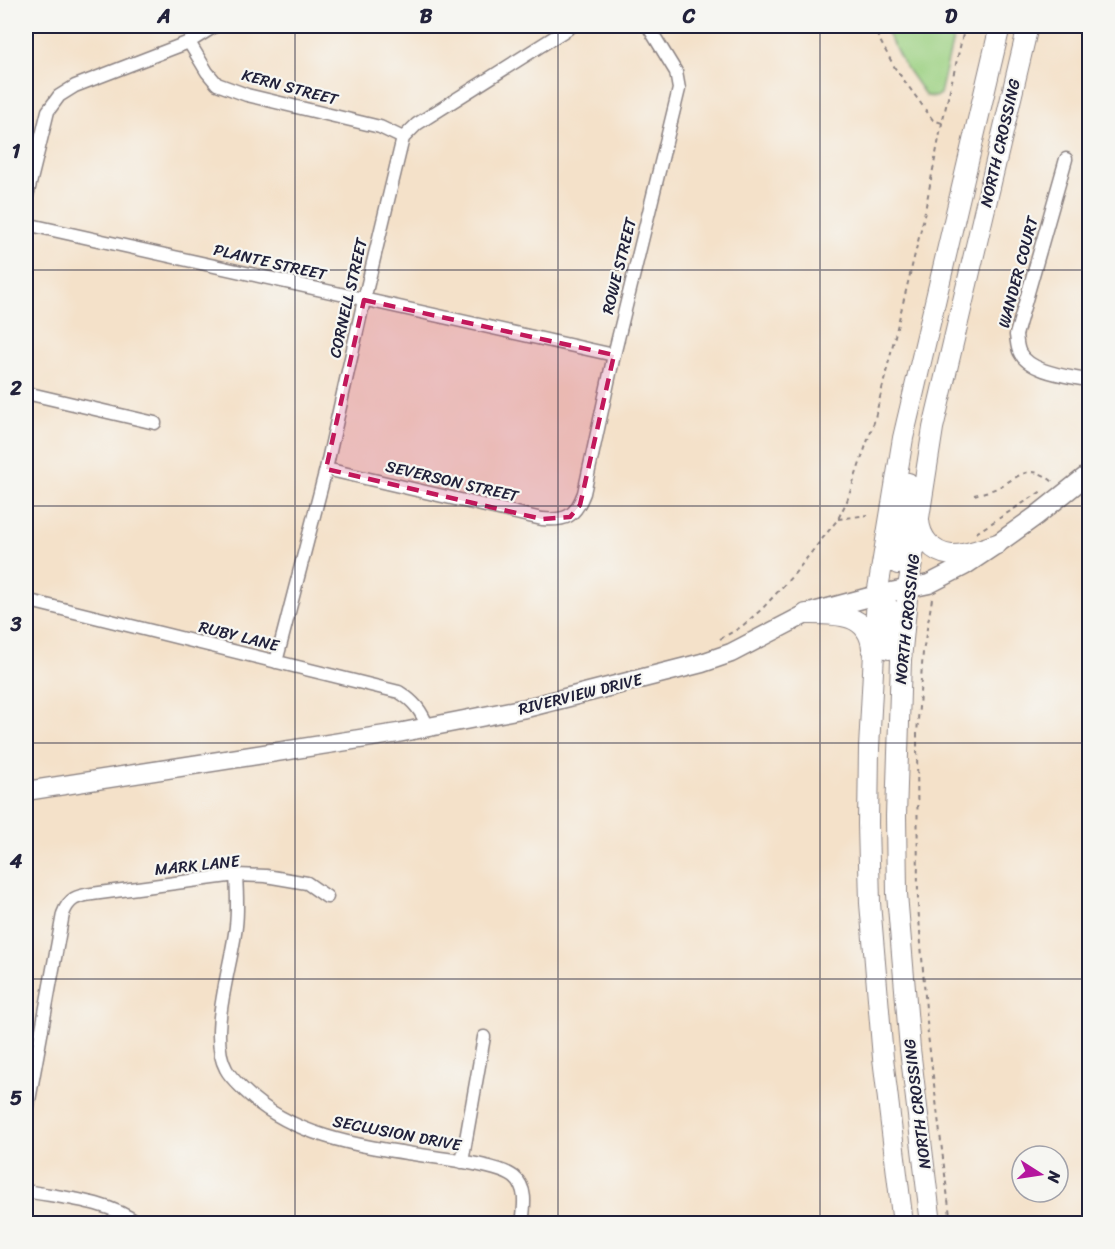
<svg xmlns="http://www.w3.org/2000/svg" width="1115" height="1249" font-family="Sriracha,sans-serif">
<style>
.grass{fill:#9bd081;stroke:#5e795e;stroke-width:1.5}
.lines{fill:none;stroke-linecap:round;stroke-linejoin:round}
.street-casing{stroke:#8b8282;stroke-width:15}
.secondary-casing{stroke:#8b8282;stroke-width:21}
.primary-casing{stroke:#8b8282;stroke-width:22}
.path{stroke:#8b8282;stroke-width:2;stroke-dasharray:4.5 4.5;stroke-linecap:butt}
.street{stroke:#fff;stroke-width:12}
.secondary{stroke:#fff;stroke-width:18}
.primary{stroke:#fff;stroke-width:20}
.marked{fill:#c2185b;fill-opacity:0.2;stroke:#c2185b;stroke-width:4.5;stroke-dasharray:12 8;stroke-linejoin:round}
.grid{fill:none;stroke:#22223b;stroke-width:1.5;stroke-opacity:0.55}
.labels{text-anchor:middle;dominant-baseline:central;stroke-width:4.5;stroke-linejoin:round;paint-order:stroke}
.street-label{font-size:16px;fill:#22223b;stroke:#f6f6f2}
.neatline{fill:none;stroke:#22223b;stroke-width:2}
.grid-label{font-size:20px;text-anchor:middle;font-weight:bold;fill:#22223b}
</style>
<rect width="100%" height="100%" fill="#f6f6f2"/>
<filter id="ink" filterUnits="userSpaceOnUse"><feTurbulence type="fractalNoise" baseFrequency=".0167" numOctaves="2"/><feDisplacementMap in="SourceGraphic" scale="12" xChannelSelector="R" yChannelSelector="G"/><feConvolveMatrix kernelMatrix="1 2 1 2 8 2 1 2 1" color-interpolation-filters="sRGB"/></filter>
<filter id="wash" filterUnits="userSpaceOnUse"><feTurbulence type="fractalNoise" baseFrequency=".008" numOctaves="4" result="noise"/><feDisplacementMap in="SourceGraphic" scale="24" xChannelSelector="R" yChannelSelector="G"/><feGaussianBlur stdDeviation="1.35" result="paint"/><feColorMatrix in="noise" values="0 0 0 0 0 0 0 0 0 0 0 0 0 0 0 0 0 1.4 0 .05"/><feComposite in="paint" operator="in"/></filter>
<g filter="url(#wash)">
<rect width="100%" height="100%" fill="#f4e1c9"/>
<path class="grass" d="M883 26H956L940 94 935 97 926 96 905 66Z"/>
</g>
<g filter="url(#ink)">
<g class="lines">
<g class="street-casing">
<path id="street" d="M189 42 207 72 217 84 247 95 380 127 403 138
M1066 159 1016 335C1017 341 1017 348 1020 353 1031 373 1069 376 1090 381
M26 200 48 111 59 96 75 86 189 42 215 26
M26 224 614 355
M26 393 155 423
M326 469 542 519C566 521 575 517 584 493L614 355 679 89 676 72 648 26
M26 600 399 692C415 702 421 711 428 727
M276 662 326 469 364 300 403 138 417 124 572 26
M236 875C237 892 238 909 236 926 232 965 207 1035 226 1069 230 1077 238 1084 244 1090 299 1144 381 1148 453 1160 469 1163 501 1167 514 1177 528 1188 524 1208 522 1224
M26 1117 63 914C69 898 77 896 92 894L236 875 266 876 307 883 327 897
M462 1162 484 1037
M26 1191C63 1198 107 1200 139 1224"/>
</g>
<g class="secondary-casing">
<path id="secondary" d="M26 791 398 733 526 708 702 663 731 653 806 614 877 595 929 584 964 566 997 544 1036 516 1090 473"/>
</g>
<g class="primary-casing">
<path id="primary" d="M919 520C920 537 932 553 951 555 965 556 983 548 997 544
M898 564 908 483
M877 595C897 607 890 629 889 649
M806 614C834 614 869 612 872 648
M903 1224 883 1058 870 903 868 824 869 748 877 595 903 438 1000 26
M931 1224 910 1049 897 894 896 816 901 660 908 588 933 428 1028 26"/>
</g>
<path class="path" d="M872 26 895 68 930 116 933 120 942 123
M974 495C982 493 990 491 997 488 1018 478 1029 461 1053 482L1051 484
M838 519 868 515
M976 533 1042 491
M932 599 923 652 917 734 918 905 928 1035 951 1224
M720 639 741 627 762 609 795 573 838 519 847 501 874 422 923 221 942 123 965 26"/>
<use href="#street" class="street"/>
<use href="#secondary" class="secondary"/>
<use href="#primary" class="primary"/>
</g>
</g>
<path class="marked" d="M364 300 614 355 580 505 570 517 542 519 326 469Z"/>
<path class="grid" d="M295 26V1224M558 26V1224M820 26V1224M26 270H1090M26 506H1090M26 743H1090M26 979H1090"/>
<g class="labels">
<g class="street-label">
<text transform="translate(290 87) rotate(15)">KERN STREET</text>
<text transform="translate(1000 143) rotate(-77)">NORTH CROSSING</text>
<text transform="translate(270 262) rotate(13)">PLANTE STREET</text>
<text transform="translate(619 266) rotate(-76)">ROWE STREET</text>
<text transform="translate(1018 272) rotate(-75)">WANDER COURT</text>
<text transform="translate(348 298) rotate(-77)">CORNELL STREET</text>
<text transform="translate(452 481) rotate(13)">SEVERSON STREET</text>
<text transform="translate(907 619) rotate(-84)">NORTH CROSSING</text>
<text transform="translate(239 636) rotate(14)">RUBY LANE</text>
<text transform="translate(580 694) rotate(-14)">RIVERVIEW DRIVE</text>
<text transform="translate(197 865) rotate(-6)">MARK LANE</text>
<text transform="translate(917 1104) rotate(-97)">NORTH CROSSING</text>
<text transform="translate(397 1133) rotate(11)">SECLUSION DRIVE</text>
</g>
</g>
<rect width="1115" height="1249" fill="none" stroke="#f6f6f2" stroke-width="66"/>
<g transform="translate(1040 1174) rotate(102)"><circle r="28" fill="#f6f6f2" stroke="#a1a1a9" stroke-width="1.5"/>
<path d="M0-4.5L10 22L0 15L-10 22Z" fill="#b5179e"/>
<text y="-9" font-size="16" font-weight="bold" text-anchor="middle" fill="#22223b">N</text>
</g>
<rect x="33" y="33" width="1049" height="1183" class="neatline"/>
<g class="grid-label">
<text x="164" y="23">A</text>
<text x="426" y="23">B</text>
<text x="689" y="23">C</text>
<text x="951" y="23">D</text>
<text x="16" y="158">1</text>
<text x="16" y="395">2</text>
<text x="16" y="631">3</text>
<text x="16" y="868">4</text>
<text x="16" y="1105">5</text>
</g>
</svg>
